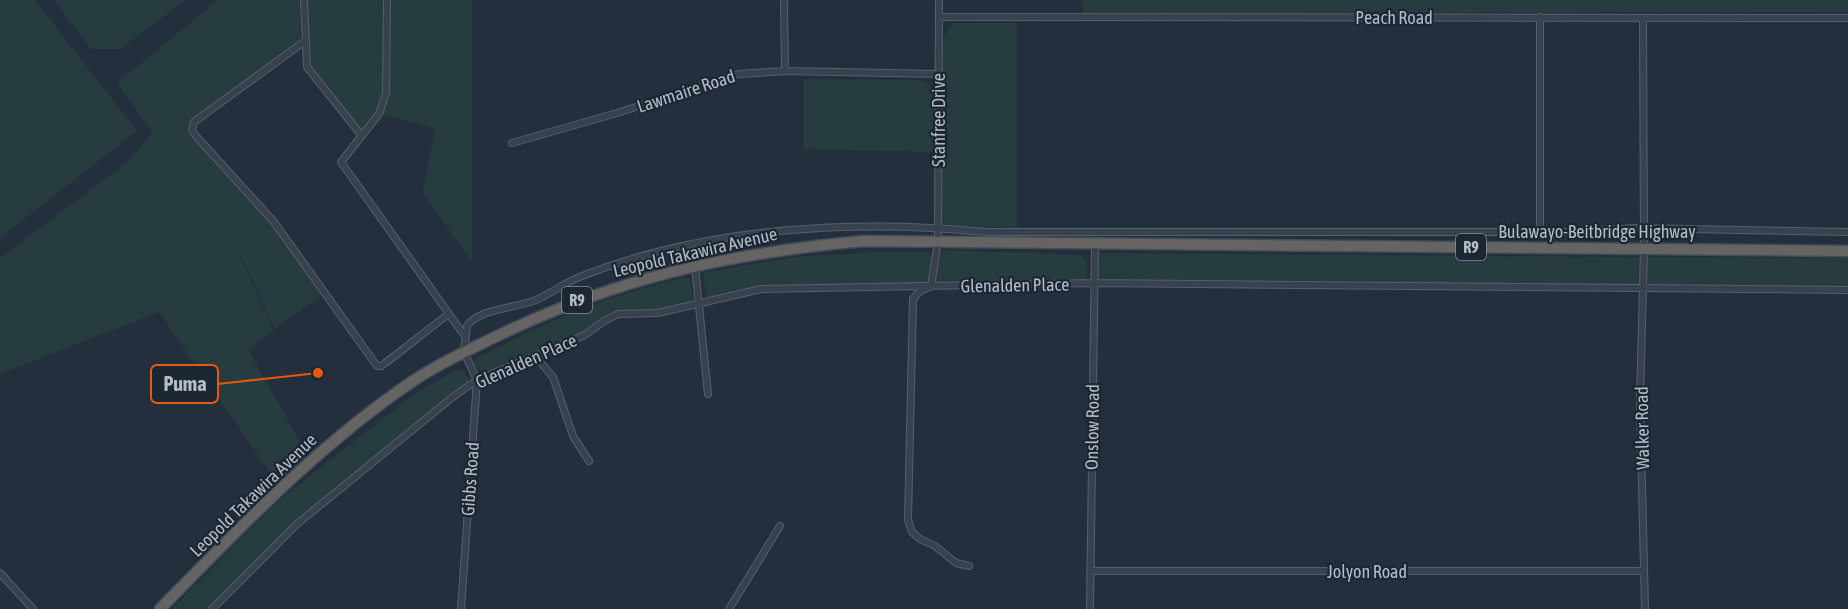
<svg xmlns="http://www.w3.org/2000/svg" width="1848" height="609" font-family="'Asap Condensed',sans-serif">
<style>
.green{fill:#263c3f}
.lines{fill:none;stroke-linecap:round;stroke-linejoin:round}
.minor-casing{stroke:#565f6c;stroke-width:8}
.trunk-casing{stroke:#434c59;stroke-width:13}
.minor{stroke:#38414e;stroke-width:6}
.trunk{stroke:#656462;stroke-width:10}
.labels{text-anchor:middle;dominant-baseline:central;stroke-width:4.5;stroke-linejoin:round;paint-order:stroke}
.shield{fill:#1d2633;stroke:#878f9c;stroke-width:1.5}
.shield-label{font-size:16px;font-weight:bold;fill:#b4bcc9}
.street-label{font-size:18px;fill:#b4bcc9;stroke:#1d2633}
.leader{fill:none;stroke:#e8590c;stroke-width:2}
.callout-dot{fill:#e8590c;stroke:#1d2633;stroke-width:2}
.callout{fill:#1d2633;stroke:#e8590c;stroke-width:2}
.callout-label{font-size:20px;text-anchor:middle;font-weight:bold;fill:#b4bcc9}
</style>
<rect width="100%" height="100%" fill="#242f3e"/>
<path class="green" d="M0 0H35L137 131 0 238Z
M54 0H186L120 49H91Z
M218 0H300V39L191 122 188 131 192 138 272 224 321 295 275 329 240 254 163 309 239 255 274 330 248 350 309 458 278 484 159 312 0 374V258L129 161 149 137 152 133 148 126 117 83Z
M308 0H384L383 93 377 112 362 131 310 66Z
M390 0H472V262L423 193 435 129 383 114 388 93Z
M1082 0H1848V12L1083 14Z
M1017 22V228L946 225 941 219 942 40 953 23Z
M803 79 920 80 929 84 934 92 933 152 803 149Z
M945 250 1081 255 1087 261V280L935 284 939 255Z
M879 252H929C935 263 932 274 926 284L762 287 707 298 703 276 706 272 795 257Z
M1096 253 1637 257 1642 261V286L1096 281Z
M1647 257 1848 258V287L1649 285 1647 282Z
M686 277 690 279 694 302 656 311 631 312 483 374 475 365 474 360C541 323 611 294 686 277Z
M456 370 465 372 469 380 468 384 295 523 210 609H172L279 500 416 393Z"/>
<g class="lines">
<g class="minor-casing">
<path id="minor" d="M304 0 307 67 362 136
M387 0 386 93 379 114 341 162 464 335
M784 0 785 71
M939 0 938 241 931 286 920 291 913 299 908 520 912 532 920 539 935 546 956 563 969 566
M939 17 1848 18
M1643 19 1644 248 1640 401 1645 609
M305 41 194 122 192 130 195 135 274 222 377 366H381C405 349 425 331 449 314
M512 143 617 113 739 74 785 71 938 74
M1540 232V17
M695 267 708 394
M535 356 553 377 573 436 589 461
M1090 571H1644
M0 573 33 609
M212 609 297 524 454 396 477 380 585 335 604 321 618 314 658 313 761 289 1094 283 1848 290
M461 609 477 380 464 352 467 326C481 307 517 309 538 299 553 292 566 282 582 276 707 227 855 219 987 232H1565L1636 228 1848 232
M729 609 780 526
M1090 609 1095 244"/>
</g>
<g class="trunk-casing">
<path id="trunk" d="M160 609C240 528 318 445 413 381 438 364 466 351 493 338 616 278 729 253 864 241L1848 251"/>
</g>
<use href="#minor" class="minor"/>
<use href="#trunk" class="trunk"/>
</g>
<g class="labels">
<g class="shield">
<rect x="1456" y="234" width="30" height="26" rx="4.5"/>
<rect x="562" y="287" width="30" height="26" rx="4.5"/>
</g>
<g class="shield-label">
<text x="1471" y="247">R9</text>
<text x="577" y="300">R9</text>
</g>
<g class="street-label">
<text x="1394" y="17">Peach Road</text>
<text transform="translate(686 91) rotate(-18)">Lawmaire Road</text>
<text transform="translate(938 120) rotate(-90)">Stanfree Drive</text>
<text x="1597" y="231">Bulawayo-Beitbridge Highway</text>
<text transform="translate(695 252) rotate(-13)">Leopold Takawira Avenue</text>
<text transform="translate(1015 285) rotate(-1)">Glenalden Place</text>
<text transform="translate(526 361) rotate(-24)">Glenalden Place</text>
<text transform="translate(1092 427) rotate(-89)">Onslow Road</text>
<text transform="translate(1642 428) rotate(-91)">Walker Road</text>
<text transform="translate(470 479) rotate(-86)">Gibbs Road</text>
<text transform="translate(253 495) rotate(-44)">Leopold Takawira Avenue</text>
<text x="1367" y="571">Jolyon Road</text>
</g>
</g>
<path class="leader" d="M318 373L218 384"/>
<circle class="callout-dot" cx="318" cy="373" r="6"/>
<rect class="callout" x="151" y="365" width="67" height="38" rx="6"/>
<g class="callout-label">
<text x="185" y="391">Puma</text>
</g>
</svg>
